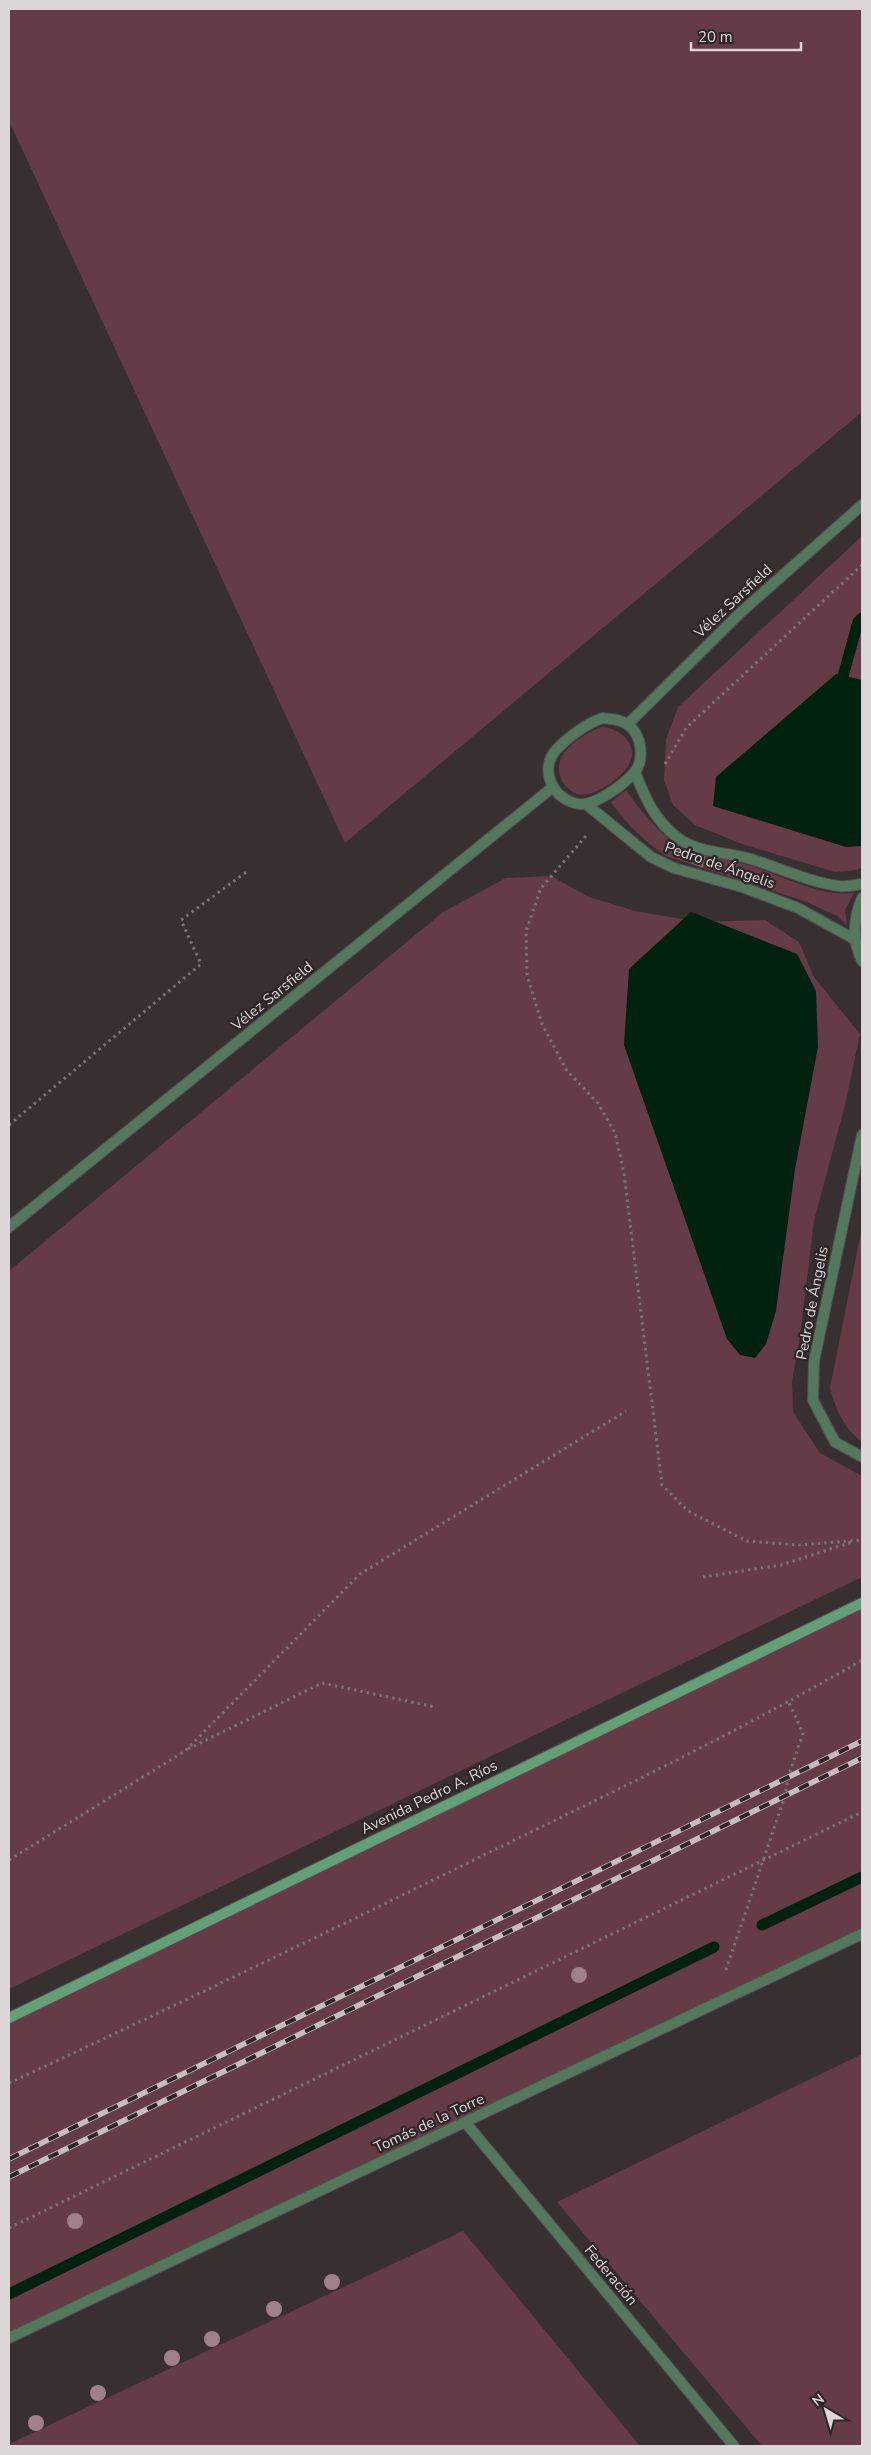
<svg xmlns="http://www.w3.org/2000/svg" width="871" height="2455" font-family="'Nunito Sans',sans-serif">
<style>
.green{fill:#653b45}
.water{fill:#01220f}
.lines{fill:none;stroke-linecap:round;stroke-linejoin:round}
.stream{stroke:#01220f;stroke-width:11}
.building{fill:#5a5052;stroke:#7c7173}
.minor-casing{stroke:#564d4f;stroke-width:12}
.tertiary-casing{stroke:#564d4f;stroke-width:12}
.secondary-casing{stroke:#564d4f;stroke-width:12}
.path{stroke:#7b7375;stroke-width:3;stroke-dasharray:2.5 4;stroke-linecap:butt}
.minor{stroke:#53785e;stroke-width:10}
.tertiary{stroke:#53785e;stroke-width:10}
.secondary{stroke:#639f77;stroke-width:10}
.rail-casing{stroke:#c5bec0;stroke-width:5.5}
.rail{stroke:#2e2527;stroke-width:4;stroke-dasharray:11;stroke-linecap:butt}
.tree{fill:#a08188}
.labels{text-anchor:middle;dominant-baseline:central;stroke-width:4.5;stroke-linejoin:round;paint-order:stroke}
.street-label{font-size:15px;fill:#dcd6d7;stroke:#2e2527}
</style>
<rect width="100%" height="100%" fill="#382f31"/>
<path class="green" d="M9 9H862V412L345 843 9 121Z
M862 536V867L857 870 835 872 745 845 695 825 673 805 664 780 666 739 678 707Z
M602 727C623 728 642 749 626 769 618 780 591 799 577 794 561 788 553 768 564 753 572 742 589 731 602 727Z
M626 790C641 811 658 834 682 847 701 857 727 858 748 865 782 875 819 897 854 893L845 910 847 925 837 916 804 901 666 856C644 841 626 824 611 802Z
M551 876 589 897 635 911 699 922 765 920 799 942 814 977 860 1034 845 1105 814 1221 800 1336 792 1381 793 1412 820 1453 862 1476V1577L9 1989V1271L443 912 506 878Z
M862 1227V1442C843 1427 837 1412 830 1388Z
M862 1603V1934L9 2338V2018Z
M862 2054V2446H762L557 2202Z
M463 2231 640 2446H9V2444Z"/>
<path class="water" d="M836 674 862 680V846L846 847 713 806 716 777Z
M691 912 797 954 816 991 818 1047 795 1169 776 1311 766 1344 755 1358 740 1355 727 1339 624 1045 629 969Z"/>
<g class="lines">
<path class="stream" d="M843 676 858 622 862 618
M762 1925 862 1877
M9 2294 714 1947"/>
</g>
<path class="building" d="M685 851 705 857 702 867 682 859Z"/>
<g class="lines">
<g class="minor-casing">
<path id="minor" d="M603 718C611 719 621 719 628 725 642 735 645 760 634 773 623 785 595 806 579 804 554 801 538 770 556 750 568 737 587 723 603 718Z
M628 724 739 614 862 505
M635 772C645 798 655 821 678 838 697 853 729 852 751 859 780 868 809 882 839 886 847 887 855 885 862 884
M586 804 651 857 674 868 742 887 798 908 854 939
M862 898C853 919 852 940 862 961
M862 1135 814 1361 813 1400 835 1442 862 1457
M9 1227 553 787
M465 2122 734 2446"/>
</g>
<g class="tertiary-casing">
<path id="tertiary" d="M9 2338 862 1934"/>
</g>
<g class="secondary-casing">
<path id="secondary" d="M9 2018 862 1603"/>
</g>
<path class="path" d="M665 764 686 728 862 565
M586 836 541 888 526 931 527 975 542 1024 567 1071 598 1103 615 1133 624 1173 662 1485 688 1511 747 1541 797 1545 862 1540
M9 1125 201 964 181 920 249 870
M703 1577 781 1565 852 1542
M188 1749 322 1683 435 1707
M9 1860 185 1751 360 1574 626 1411
M726 1970 785 1796 788 1778 803 1733 789 1703
M9 2083C171 2008 332 1930 492 1851 617 1790 742 1730 862 1660
M9 2228 862 1812"/>
<use href="#minor" class="minor"/>
<use href="#tertiary" class="tertiary"/>
<use href="#secondary" class="secondary"/>
<g class="rail-casing">
<path id="rail" d="M9 2159 862 1741
M9 2177 862 1758"/>
</g>
<use href="#rail" class="rail"/>
</g>
<g class="tree">
<circle cx="579" cy="1975" r="8"/>
<circle cx="75" cy="2221" r="8"/>
<circle cx="332" cy="2282" r="8"/>
<circle cx="274" cy="2309" r="8"/>
<circle cx="212" cy="2339" r="8"/>
<circle cx="172" cy="2358" r="8"/>
<circle cx="98" cy="2393" r="8"/>
<circle cx="36" cy="2423" r="8"/>
</g>
<g class="labels">
<g class="street-label">
<text transform="translate(733 601) rotate(-43)">Vélez Sarsfield</text>
<text transform="translate(720 865) rotate(19)">Pedro de Ángelis</text>
<text transform="translate(272 996) rotate(-39)">Vélez Sarsfield</text>
<text transform="translate(812 1303) rotate(-79)">Pedro de Ángelis</text>
<text transform="translate(429 1797) rotate(-26)">Avenida Pedro A. Ríos</text>
<text transform="translate(429 2123) rotate(-25)">Tomás de la Torre</text>
<text transform="translate(611 2275) rotate(50)">Federación</text>
</g>
</g>
<rect width="871" height="2455" fill="none" stroke="#dcd6d7" stroke-width="20"/>
<g transform="translate(826 2410) rotate(322)" stroke="#2e2527" stroke-width="4" paint-order="stroke">
<path d="M0-4L9 19L0 12L-9 19Z" fill="#dcd6d7"/>
<text y="-8" font-size="14" font-weight="bold" text-anchor="middle" fill="#dcd6d7">N</text>
</g>
<path d="M691 42v8h110v-8" fill="none" stroke="#dcd6d7" stroke-width="2.5"/>
<text x="698" y="42" font-size="15" fill="#dcd6d7" stroke="#2e2527" stroke-width="4" paint-order="stroke">20 m</text>
</svg>
